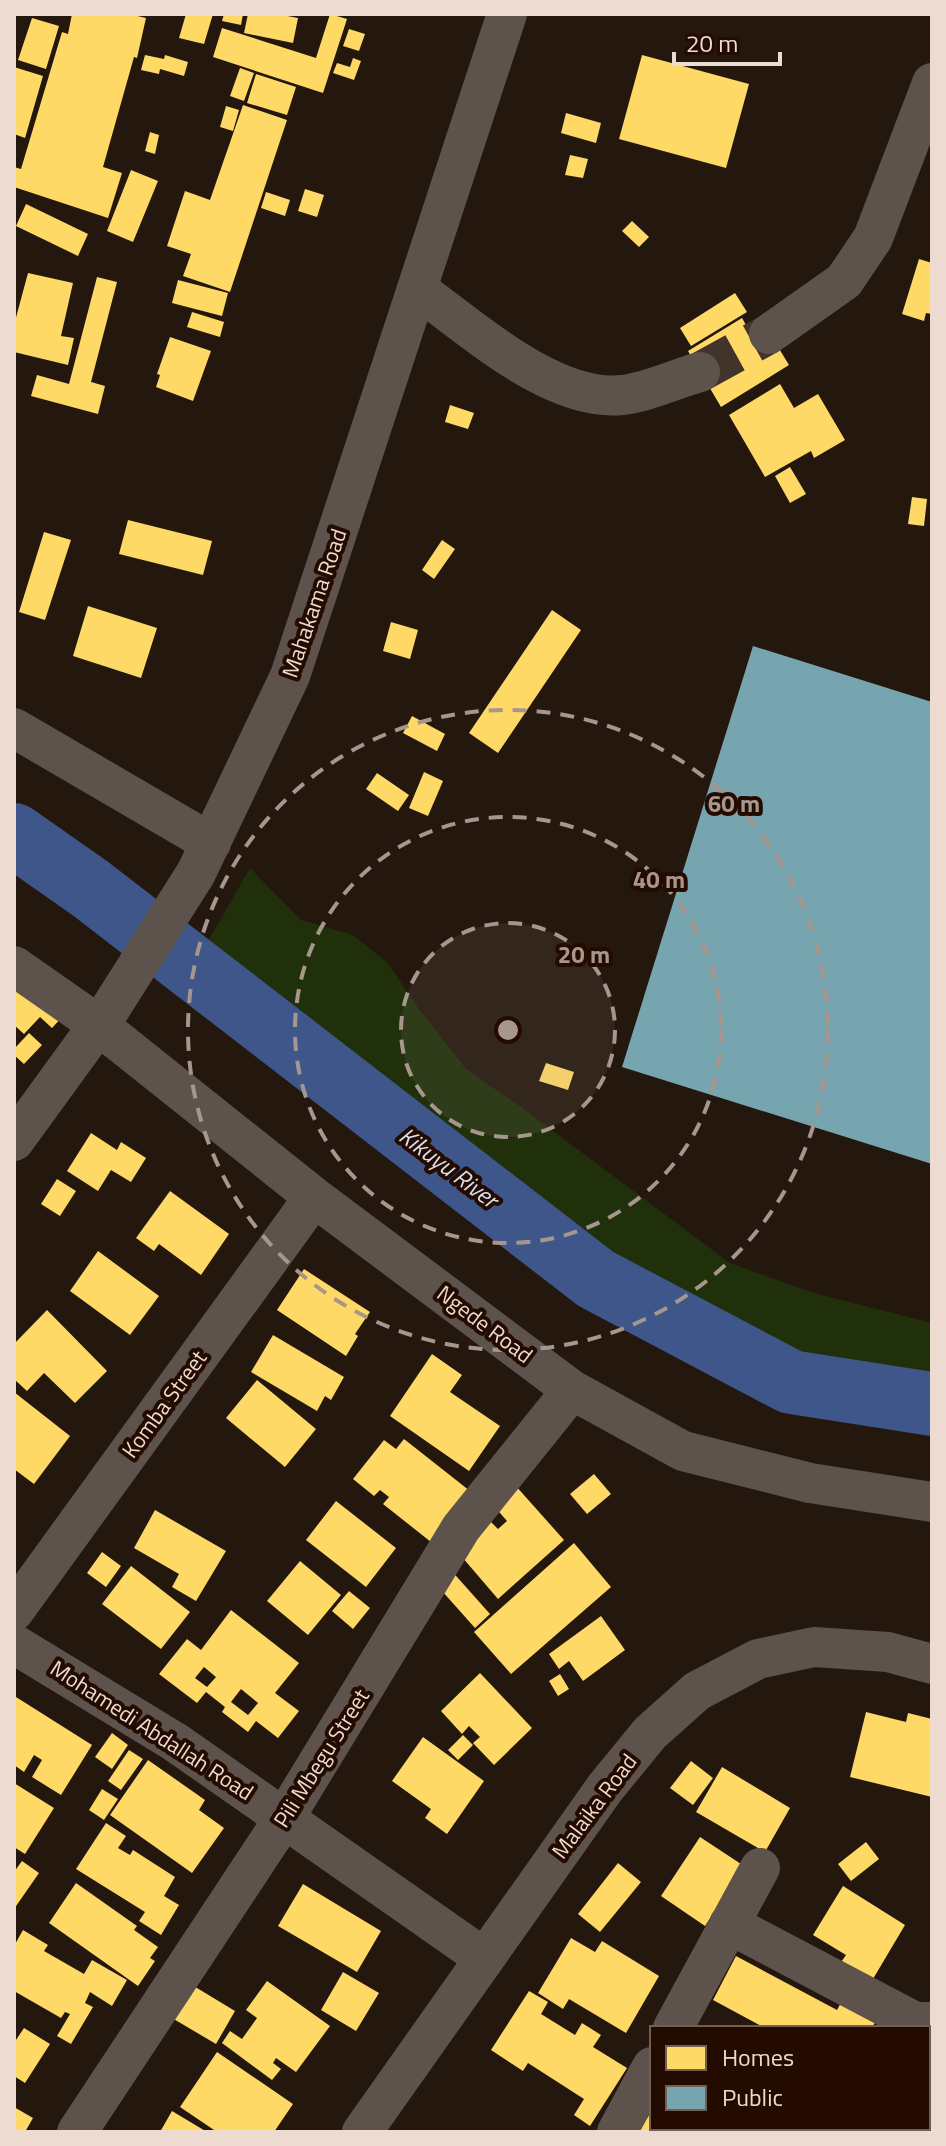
<svg xmlns="http://www.w3.org/2000/svg" width="946" height="2146" font-family="'Titillium Web',sans-serif">
<style>
.green{fill:#1f300b}
.homes{fill:#ffd966;fill-rule:evenodd}
.public{fill:#76a5af}
.lines{fill:none;stroke-linecap:round;stroke-linejoin:round}
.river{stroke:#3e568a;stroke-width:64}
.minor-tunnel{stroke:#42342b;stroke-width:40;stroke-dasharray:40 20;stroke-linecap:butt}
.minor{stroke:#5d524c;stroke-width:40}
.ring{fill:none;stroke:#a7968d;stroke-width:4;stroke-dasharray:14 10}
.labels{text-anchor:middle;dominant-baseline:central;stroke-width:8;stroke-linejoin:round;paint-order:stroke}
.street-label{font-size:22px;fill:#eddbd1;stroke:#230b00}
.water-label{font-size:24px;font-style:italic;fill:#d7e0f1;stroke:#230b00}
.centre{fill:#a7968d;stroke:#230b00;stroke-width:4}
.ring-label{font-size:24px;text-anchor:middle;font-weight:bold;fill:#a7968d;stroke:#230b00;stroke-width:8;stroke-linejoin:round;paint-order:stroke}
</style>
<rect width="100%" height="100%" fill="#24170e"/>
<path class="green" d="M250 868 301 920 353 935 388 963 416 1005 466 1069 521 1107 730 1263 814 1293 932 1323V1393L835 1375 769 1359 551 1231 405 1116 204 948Z"/>
<path class="homes" d="M72 14H129L146 18 137 58 134 57 103 167 122 173 108 218 14 187V167L21 169 62 32 68 34Z
M186 14H213L204 44 179 38Z
M224 14H243L241 25 222 21Z
M248 14H277L298 18 293 43 244 33Z
M330 14 347 19 323 93 213 57 222 28 316 58Z
M32 18 59 26 46 69 18 60Z
M349 29 365 34 359 51 343 46Z
M145 55 164 59 165 55 188 62 184 76 160 69 159 74 141 70Z
M642 55 749 84 726 168 619 139Z
M353 58 361 61 354 80 333 73 337 63 350 67Z
M14 67 43 76 25 138 14 134Z
M240 68 254 73 244 101 230 96Z
M256 74 296 87 287 115 247 103Z
M243 105 287 120 230 292 183 276 191 254 167 246 185 191 210 200Z
M226 106 239 110 233 131 220 127Z
M566 113 601 123 596 143 561 133Z
M150 132 159 135 155 154 145 151Z
M570 155 588 159 583 178 565 175Z
M131 170 158 181 133 242 107 231Z
M305 189 324 195 317 217 298 211Z
M266 192 290 200 285 216 261 208Z
M26 204 88 234 78 256 16 226Z
M632 221 649 237 639 247 622 231Z
M919 259 932 263V314L926 313 924 321 902 314Z
M28 273 73 283 61 336 74 338 68 365 14 352V325Z
M97 277 117 282 91 382 105 386 98 414 31 396 37 375 69 384Z
M178 280 228 293 222 316 172 303Z
M735 293 747 312 691 346 680 328Z
M192 312 224 322 220 337 187 327Z
M742 318 750 332 764 324 789 365 721 407 688 351Z
M170 337 211 351 193 401 156 387 160 375 157 374Z
M780 384 794 408 818 394 845 440 814 458 811 451 765 477 729 415Z
M450 405 474 413 468 429 445 422Z
M790 467 806 494 790 503 775 476Z
M912 497 927 499 924 526 908 524Z
M128 520 212 541 203 575 119 554Z
M44 532 71 540 45 620 19 612Z
M442 540 455 549 434 579 422 570Z
M88 606 157 628 141 678 73 656Z
M552 610 581 630 498 753 469 733Z
M391 622 418 630 410 659 383 651Z
M412 716 445 734 437 751 403 733Z
M424 772 443 781 428 816 409 808Z
M377 773 409 795 398 811 366 789Z
M14 990 63 1016 52 1028 40 1017 24 1034 14 1025Z
M29 1033 42 1045 24 1064 14 1055V1049Z
M546 1063 574 1072 568 1090 539 1081Z
M91 1133 117 1150 121 1142 146 1158 131 1182 111 1170 98 1191 67 1171Z
M57 1179 76 1191 60 1216 41 1204Z
M170 1191 229 1234 201 1275 159 1244 154 1251 136 1238Z
M98 1251 159 1296 130 1335 70 1291Z
M304 1269 370 1312 355 1334 358 1336 346 1356 277 1310Z
M47 1310 107 1371 75 1403 44 1373 27 1391 14 1379V1344Z
M273 1335 344 1377 331 1400 325 1396 317 1411 251 1372Z
M432 1354 462 1375 450 1392 500 1426 469 1471 390 1416Z
M257 1380 316 1429 285 1467 226 1418Z
M14 1392 70 1436 34 1484 14 1469Z
M404 1439 470 1491 431 1542 383 1504 389 1497 380 1490 374 1496 353 1479 384 1440 396 1449Z
M594 1474 611 1494 587 1514 570 1494Z
M515 1485 564 1540 498 1599 462 1557 488 1519 498 1529 507 1521 493 1505Z
M336 1501 396 1548 366 1587 306 1540Z
M155 1510 226 1551 196 1601 172 1587 179 1574 134 1548Z
M574 1543 611 1587 511 1674 474 1632Z
M102 1552 121 1566 106 1587 87 1573Z
M300 1561 341 1595 308 1635 267 1601Z
M131 1566 190 1612 161 1649 102 1604Z
M449 1568 490 1614 475 1628 434 1582Z
M349 1591 370 1608 353 1629 332 1611Z
M231 1610 299 1663 275 1693 299 1711 278 1738 256 1721 248 1732 222 1712 225 1707 206 1692 197 1703 159 1674 187 1639 201 1650ZM204 1667 216 1677 207 1687 195 1678ZM241 1689 258 1703 248 1715 231 1702Z
M601 1616 625 1650 583 1681 569 1661 559 1669 549 1654Z
M480 1673 532 1728 494 1765 473 1743 480 1737 469 1726 462 1734 441 1711Z
M560 1674 569 1689 558 1696 549 1681Z
M16 1697 92 1745 61 1795 32 1777 42 1760 34 1755 24 1772 14 1765V1701Z
M866 1712 906 1722 908 1713 932 1719V1797L850 1777Z
M112 1733 128 1745 112 1769 95 1757Z
M463 1735 473 1745 458 1760 448 1750Z
M423 1737 484 1781 447 1834 425 1818 431 1809 392 1781Z
M129 1750 143 1759 121 1790 108 1781Z
M148 1760 205 1800 199 1810 224 1828 192 1873 110 1815Z
M691 1761 713 1778 693 1805 670 1788Z
M722 1767 790 1808 765 1852 696 1812Z
M14 1783 54 1808 25 1854 14 1847Z
M102 1789 118 1799 104 1820 89 1810Z
M106 1823 126 1836 118 1848 130 1855 133 1850 175 1877 164 1896 179 1905 161 1935 139 1921 145 1912 76 1869Z
M700 1837 744 1866 705 1926 661 1896Z
M866 1842 879 1859 851 1881 838 1864Z
M22 1861 39 1873 14 1909V1872Z
M618 1863 641 1882 600 1932 578 1914Z
M76 1883 137 1926 134 1930 158 1947 150 1958 155 1961 138 1986 49 1923Z
M303 1884 381 1931 357 1972 278 1926Z
M843 1886 905 1925 870 1984 839 1965 846 1955 813 1935Z
M23 1930 48 1945 44 1951 84 1974 92 1960 127 1980 112 2006 90 1992 85 2003 93 2007 71 2044 57 2036 70 2014 65 2012 61 2018 14 1991V1946Z
M571 1938 595 1952 602 1941 659 1976 626 2033 569 1999 563 2009 538 1993Z
M736 1956 837 2010 847 1992 881 2011 872 2028H765L713 2000Z
M343 1972 379 1993 356 2031 321 2010Z
M267 1981 330 2026 296 2072 276 2058 273 2063 281 2069 272 2080 222 2043 230 2031 242 2039 257 2018 246 2010Z
M192 1985 235 2011 216 2044 172 2018Z
M529 1991 548 2002 541 2014 575 2035 582 2023 601 2035 593 2047 627 2068 590 2126 574 2115 584 2099 528 2063 523 2071 491 2050Z
M24 2028 50 2044 25 2083 14 2076V2043Z
M928 2034 932 2036V2118L928 2115Z
M217 2052 293 2104 274 2132H217L180 2107Z
M14 2107 33 2118 25 2132H14Z
M652 2110V2128H721L728 2132H639Z
M172 2111 207 2132H160Z
M761 2128H840L838 2132H759Z
M867 2128H913L911 2132H868L866 2130Z"/>
<path class="public" d="M753 646 932 702V1164L622 1067Z"/>
<g class="lines">
<path class="river" d="M14 835 91 889 596 1279 791 1382 932 1404"/>
<path class="minor-tunnel" d="M700 372 769 334"/>
<path class="minor" d="M417 289C472 328 552 402 622 395 648 392 675 379 700 372
M769 334 844 281 873 238 932 83
M14 728 211 843
M14 966 97 1024 314 1197 572 1390 683 1451 810 1483 932 1502
M14 1141 110 1009 196 873 290 676 507 14
M14 1611 314 1197
M14 1644 175 1742 484 1958
M729 1924 915 2022H932
M673 2028 760 1868
M77 2132 285 1817 461 1528 572 1390
M362 2132 605 1788 650 1733 697 1691 758 1659 814 1647 888 1652 932 1664
M617 2132 652 2067"/>
</g>
<circle cx="508" cy="1030" r="107" fill="#a7968d" fill-opacity=".12"/>
<g class="ring">
<circle cx="508" cy="1030" r="107"/>
<circle cx="508" cy="1030" r="213"/>
<circle cx="508" cy="1030" r="320"/>
</g>
<g class="labels">
<g class="street-label">
<text transform="translate(314 603) rotate(-71)">Mahakama Road</text>
<text transform="translate(485 1324) rotate(37)">Ngede Road</text>
<text transform="translate(164 1404) rotate(-54)">Komba Street</text>
<text transform="translate(152 1730) rotate(33)">Mohamedi Abdallah Road</text>
<text transform="translate(321 1758) rotate(-58)">Pili Mbegu Street</text>
<text transform="translate(594 1806) rotate(-53)">Malaika Road</text>
</g>
<g class="water-label">
<text transform="translate(449 1167) rotate(37)">Kikuyu River</text>
</g>
</g>
<circle cx="508" cy="1030" r="12" class="centre"/>
<g class="ring-label">
<text x="734" y="812">60 m</text>
<text x="659" y="888">40 m</text>
<text x="584" y="963">20 m</text>
</g>
<rect width="946" height="2146" fill="none" stroke="#eddbd1" stroke-width="32"/>
<rect x="650" y="2026" width="280" height="104" fill="#230b00" stroke="#745e54" stroke-width="2"/>
<rect x="666" y="2046" width="40" height="24" fill="#ffd966" stroke="#745e54" stroke-width="2"/>
<text x="722" y="2066" font-size="24" fill="#eddbd1">Homes</text>
<rect x="666" y="2086" width="40" height="24" fill="#76a5af" stroke="#745e54" stroke-width="2"/>
<text x="722" y="2106" font-size="24" fill="#eddbd1">Public</text>
<path d="M674 52v12h106v-12" fill="none" stroke="#eddbd1" stroke-width="4"/>
<text x="686" y="52" font-size="24" fill="#eddbd1" stroke="#230b00" stroke-width="6" paint-order="stroke">20 m</text>
</svg>
